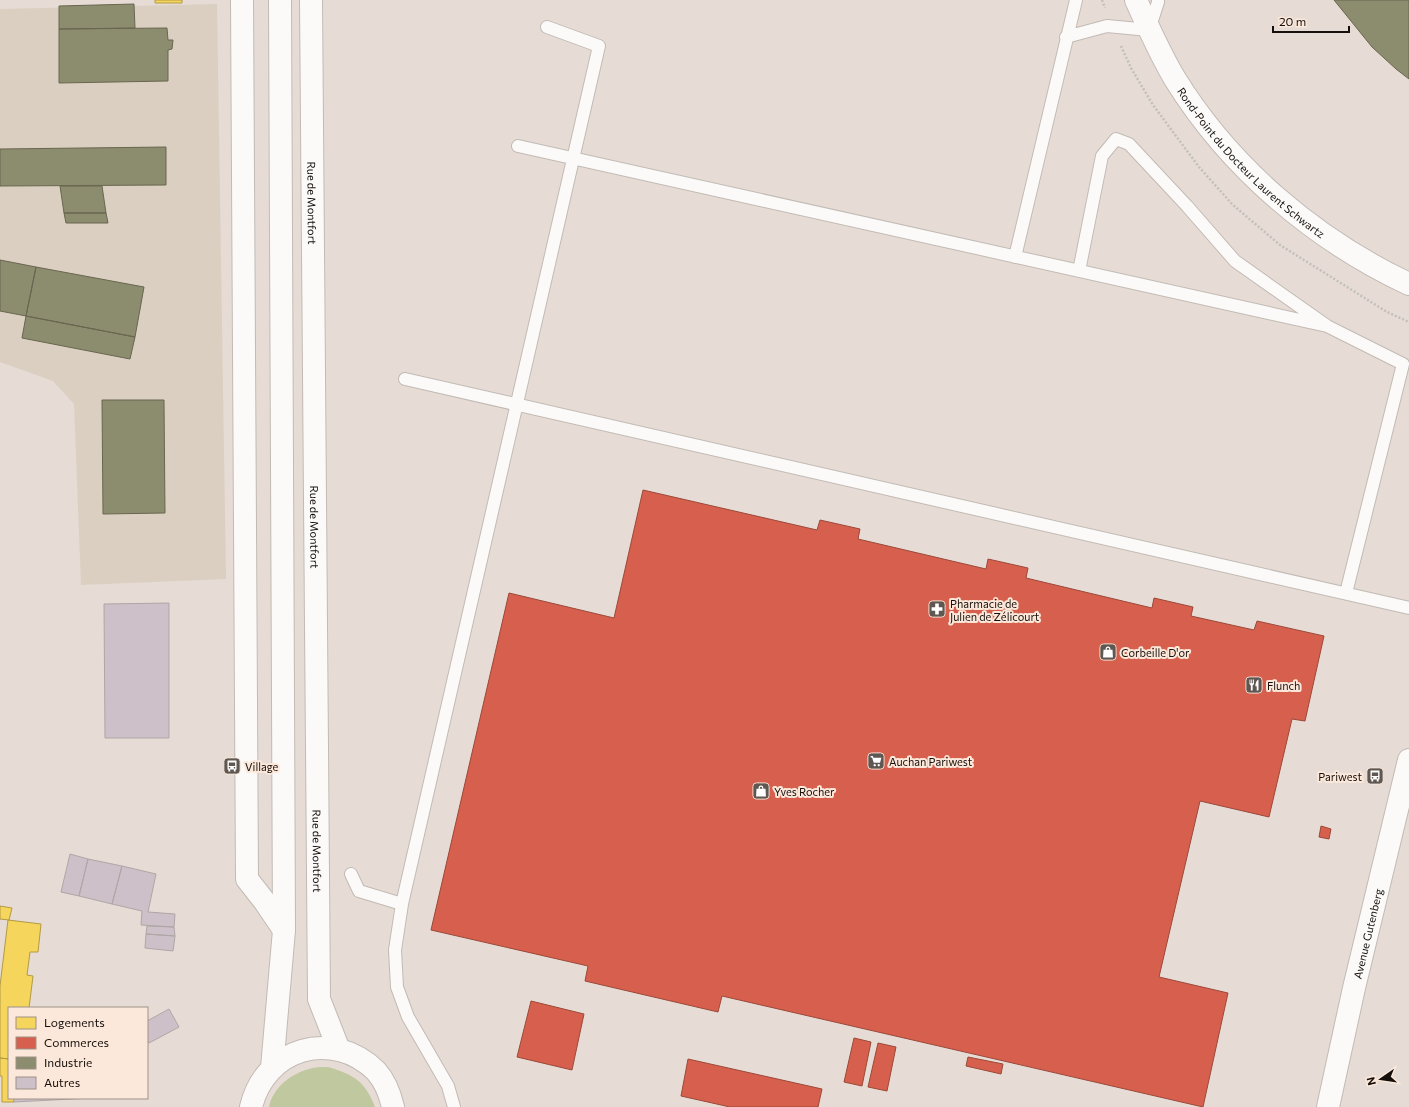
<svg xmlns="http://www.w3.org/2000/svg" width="1409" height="1107" font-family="Commissioner,sans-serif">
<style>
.industrial{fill:#dbcfc1}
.green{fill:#c0c8a0}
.homes{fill:#f6d55c;stroke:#b39a44}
.shops{fill:#d6604d;stroke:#9c4839}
.industry{fill:#8c8c6e;stroke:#696650}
.building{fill:#cec0c8;stroke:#aea7a6}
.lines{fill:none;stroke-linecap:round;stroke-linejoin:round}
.lane-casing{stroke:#c2bab4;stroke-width:14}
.street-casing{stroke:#c2bab4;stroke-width:24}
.secondary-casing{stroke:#c2bab4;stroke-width:24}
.path{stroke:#c2bfbc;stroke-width:2.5;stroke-dasharray:2 2;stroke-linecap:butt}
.lane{stroke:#fbfaf9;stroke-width:12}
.street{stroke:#fbfaf9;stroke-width:22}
.secondary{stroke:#fbfaf9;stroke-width:22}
.labels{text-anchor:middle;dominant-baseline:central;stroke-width:4;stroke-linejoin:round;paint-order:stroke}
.street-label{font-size:11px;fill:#160f0b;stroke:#fbe8da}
.poi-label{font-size:11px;fill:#160f0b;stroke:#fbe8da;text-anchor:start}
</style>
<rect width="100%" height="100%" fill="#e6dcd5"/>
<path class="industrial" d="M217 4 226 579 81 585 74 404 53 381 0 362V9Z"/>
<path class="green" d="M328 1067C353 1074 366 1082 375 1107H269C273 1088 290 1074 309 1069 315 1067 322 1067 328 1067Z"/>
<path class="homes" d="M155 0H182V3H155Z
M0 906 12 908 9 920 0 919Z
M8 920 41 924 38 952H30L27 975 33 976 29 1008H9V1059L0 1058V986Z
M0 1058 9 1059V1098H14V1102H2V1076H0Z"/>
<path class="shops" d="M643 490 817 530 820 520 860 529 858 539 986 569 988 559 1028 568 1026 578 1152 608 1154 598 1193 607 1191 616 1254 630 1257 621 1324 636 1305 721 1292 719 1269 817 1200 801 1159 977 1228 993 1203 1107 722 996 718 1012 585 981 588 966 431 930 509 593 614 618Z
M1321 826 1331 829 1329 839 1319 837Z
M531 1001 584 1014 572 1070 517 1057Z
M854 1038 871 1042 862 1086 844 1082Z
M878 1043 896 1047 887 1091 868 1087Z
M968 1057 1003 1064 1001 1074 966 1066Z
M688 1059 822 1089 818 1107H730L681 1096Z"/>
<path class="industry" d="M1334 0H1409V79L1396 69 1372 47Z
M134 4 135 28 59 29V6Z
M167 28 168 40H173L172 49 168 50V81L59 83V29Z
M166 147V185L0 186V149Z
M60 186H102L106 213H64Z
M64 213H106L108 223H66Z
M0 260 36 267 26 316 0 311Z
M36 267 144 287 135 337 26 316Z
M26 316 135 337 130 359 22 338Z
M102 400H164L165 513 103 514Z"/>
<path class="building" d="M169 603V738H105L104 604Z
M70 854 88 859 79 896 61 892Z
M88 859 122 866 112 904 79 896Z
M122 866 156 874 148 912 175 914 174 927 141 925 142 911 112 904Z
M147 926 174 927 175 936 146 934Z
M146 934 175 936 173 951 145 948Z
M169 1009 179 1027 149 1043 147 1039V1021Z
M14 1098H91L14 1102Z"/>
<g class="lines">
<g class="lane-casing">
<path id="lane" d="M1066 37 1107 26 1149 30 1158 2V0
M518 146 1327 326
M1015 257 1076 0
M1079 271 1102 156 1116 139 1129 144 1187 206 1235 261 1327 326 1403 364 1346 593
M405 379 1409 608
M351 874 359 891 402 904
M454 1107 448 1086 408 1017 397 987 395 950 402 904 599 46 547 27"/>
</g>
<g class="street-casing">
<g id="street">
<path d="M242 0 247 879 265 902 284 930"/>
<path id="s1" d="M1136 0C1148 27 1160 54 1175 79 1230 168 1315 240 1409 284"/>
<path id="s2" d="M1328 1107 1354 988 1409 760"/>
</g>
</g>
<g class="secondary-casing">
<g id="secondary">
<path id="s3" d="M311 0 319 999 339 1050"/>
<path d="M272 1068 284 930 280 0"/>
<path d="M251 1107C265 1048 332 1028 376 1071 385 1081 390 1094 393 1107"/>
</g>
</g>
<path class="path" d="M1102 0 1105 8
M1121 46 1131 68 1153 105 1199 167 1233 205 1280 245 1387 312 1409 322"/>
<use href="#lane" class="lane"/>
<use href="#street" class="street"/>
<use href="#secondary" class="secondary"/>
</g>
<defs>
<g id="pharmacy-square" transform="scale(0.9)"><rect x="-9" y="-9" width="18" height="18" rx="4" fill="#5f5752" stroke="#fbe8da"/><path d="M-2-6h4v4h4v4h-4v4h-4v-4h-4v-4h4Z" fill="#fff"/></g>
<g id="shop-square" transform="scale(0.9)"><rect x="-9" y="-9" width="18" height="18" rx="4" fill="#5f5752" stroke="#fbe8da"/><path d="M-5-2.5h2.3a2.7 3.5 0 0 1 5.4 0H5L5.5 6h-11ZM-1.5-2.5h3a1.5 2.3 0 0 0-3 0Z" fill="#fff"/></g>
<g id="restaurant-square" transform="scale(0.9)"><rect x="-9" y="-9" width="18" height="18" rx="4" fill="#5f5752" stroke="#fbe8da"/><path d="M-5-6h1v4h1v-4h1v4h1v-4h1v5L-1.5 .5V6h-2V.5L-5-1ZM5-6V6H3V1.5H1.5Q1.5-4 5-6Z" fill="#fff"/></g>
<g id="supermarket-square" transform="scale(0.9)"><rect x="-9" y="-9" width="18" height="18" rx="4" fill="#5f5752" stroke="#fbe8da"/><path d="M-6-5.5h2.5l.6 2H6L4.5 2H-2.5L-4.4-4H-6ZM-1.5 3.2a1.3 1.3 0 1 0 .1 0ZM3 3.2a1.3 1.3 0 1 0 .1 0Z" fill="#fff"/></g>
<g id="bus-square" transform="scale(0.9)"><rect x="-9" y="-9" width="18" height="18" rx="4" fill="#5f5752" stroke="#fbe8da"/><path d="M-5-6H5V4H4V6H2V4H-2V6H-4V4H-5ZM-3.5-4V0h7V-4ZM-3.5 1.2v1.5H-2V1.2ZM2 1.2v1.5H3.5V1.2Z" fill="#fff"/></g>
</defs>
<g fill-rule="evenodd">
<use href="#pharmacy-square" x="937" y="609"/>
<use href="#shop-square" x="1108" y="652"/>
<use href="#restaurant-square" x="1254" y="685"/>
<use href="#supermarket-square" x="876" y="761"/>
<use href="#bus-square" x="232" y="766"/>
<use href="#bus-square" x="1375" y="776"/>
<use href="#shop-square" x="761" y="791"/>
</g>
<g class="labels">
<g class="street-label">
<text stroke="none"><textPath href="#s1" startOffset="202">Rond-Point du Docteur Laurent Schwartz</textPath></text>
<text stroke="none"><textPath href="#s3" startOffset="203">Rue de Montfort</textPath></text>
<text stroke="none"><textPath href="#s3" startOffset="527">Rue de Montfort</textPath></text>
<text stroke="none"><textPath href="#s3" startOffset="851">Rue de Montfort</textPath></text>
<text stroke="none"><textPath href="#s2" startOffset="178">Avenue Gutenberg</textPath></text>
</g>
<g class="poi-label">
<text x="950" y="603">Pharmacie de<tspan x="950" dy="13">Julien de Zélicourt</tspan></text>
<text x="1121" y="652">Corbeille D'or</text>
<text x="1267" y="685">Flunch</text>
<text x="889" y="761">Auchan Pariwest</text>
<text x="245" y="766">Village</text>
<text x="1362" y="776" text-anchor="end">Pariwest</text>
<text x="774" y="791">Yves Rocher</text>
</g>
</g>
<rect x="8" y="1007" width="140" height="92" fill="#fbe8da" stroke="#9f9187"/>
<rect x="16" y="1017" width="20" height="12" fill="#f6d55c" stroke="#9f9187"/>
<text x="44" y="1027" font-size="12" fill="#160f0b">Logements</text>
<rect x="16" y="1037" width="20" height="12" fill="#d6604d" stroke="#9f9187"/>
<text x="44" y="1047" font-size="12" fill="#160f0b">Commerces</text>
<rect x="16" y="1057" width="20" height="12" fill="#8c8c6e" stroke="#9f9187"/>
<text x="44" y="1067" font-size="12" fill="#160f0b">Industrie</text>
<rect x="16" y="1077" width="20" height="12" fill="#cec0c8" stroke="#9f9187"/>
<text x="44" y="1087" font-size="12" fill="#160f0b">Autres</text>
<g transform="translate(1381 1079) rotate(257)" stroke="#fbe8da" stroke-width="3" paint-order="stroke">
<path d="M0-3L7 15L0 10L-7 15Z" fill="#160f0b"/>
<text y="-6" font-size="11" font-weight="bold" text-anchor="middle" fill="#160f0b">N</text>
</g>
<path d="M1273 26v6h76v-6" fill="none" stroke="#160f0b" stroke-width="2"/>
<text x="1279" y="26" font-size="12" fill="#160f0b" stroke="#fbe8da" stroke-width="3" paint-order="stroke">20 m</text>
</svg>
